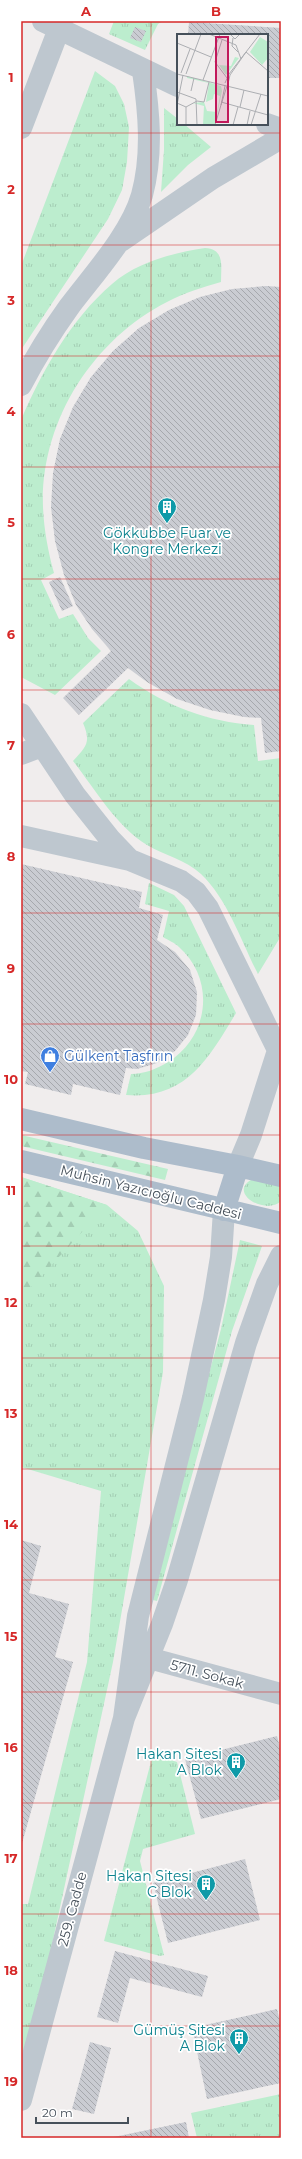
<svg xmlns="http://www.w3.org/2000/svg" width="302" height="2159" font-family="Montserrat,sans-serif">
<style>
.grass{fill:url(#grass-tufts)}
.forest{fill:url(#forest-firs)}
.building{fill:url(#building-back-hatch)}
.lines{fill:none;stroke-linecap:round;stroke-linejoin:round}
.minor{stroke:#bec7cf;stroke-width:22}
.major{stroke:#adbccb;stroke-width:22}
.grid{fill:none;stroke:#d62828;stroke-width:1;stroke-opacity:0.55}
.labels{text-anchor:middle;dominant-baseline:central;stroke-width:3.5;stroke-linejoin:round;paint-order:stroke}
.culture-label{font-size:14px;fill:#0d838f;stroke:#fff;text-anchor:end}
.shop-label{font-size:14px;fill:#366cbe;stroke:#fff;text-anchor:start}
.street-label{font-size:14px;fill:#46505a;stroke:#fff}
.inset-road{fill:none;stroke:#acaeb2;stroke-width:1}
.view{fill:#c2185b;fill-opacity:0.15;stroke:#c2185b;stroke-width:2}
.inset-edge{fill:none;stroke:#46505a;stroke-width:2}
.neatline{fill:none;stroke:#d62828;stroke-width:1.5}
.grid-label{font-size:13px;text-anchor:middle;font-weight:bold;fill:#d62828}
</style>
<defs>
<pattern id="grass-tufts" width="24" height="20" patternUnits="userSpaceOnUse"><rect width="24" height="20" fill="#bcedce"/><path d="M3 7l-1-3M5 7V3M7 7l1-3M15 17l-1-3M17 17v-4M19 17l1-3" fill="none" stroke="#a3cdb3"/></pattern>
<pattern id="forest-firs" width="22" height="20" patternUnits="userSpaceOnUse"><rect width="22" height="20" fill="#bcedce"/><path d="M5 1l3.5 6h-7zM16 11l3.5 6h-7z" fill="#a3cdb3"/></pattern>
<pattern id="building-back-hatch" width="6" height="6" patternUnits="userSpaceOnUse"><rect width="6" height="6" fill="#caccd2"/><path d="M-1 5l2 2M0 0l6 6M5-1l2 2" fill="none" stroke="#a6a8ad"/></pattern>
</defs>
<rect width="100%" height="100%" fill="#f0eded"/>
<path class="grass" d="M114 21H163L158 24 145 50 109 34Z
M95 71 115 86 124 104 129 127 127 162 122 190 108 219 21 350V266Z
M164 108 178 119V124H184L211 147 188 165 161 192 164 150Z
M205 248C225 249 221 266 221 282 203 287 184 293 167 302 92 340 40 423 43 507 44 530 48 551 54 573L41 580 59 619 73 614 88 638 101 651 55 695 21 677V420C42 371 71 319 112 284 137 262 173 253 205 248Z
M129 679C166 706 209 722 254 725L258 761 281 758V936L258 974C241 941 228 900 201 874 185 859 165 856 147 845 116 826 95 789 73 761 87 746 91 742 83 723Z
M149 883 174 895 184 906 236 1013C209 1058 186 1100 126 1095L131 1074C144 1074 157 1069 168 1062 209 1037 216 980 179 947 175 943 168 940 163 937L169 911 145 904Z
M21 1177 107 1205 138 1231 164 1286 163 1372 113 1662 21 2088V1904H28L87 1662 101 1491 21 1467Z
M251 1180 275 1182 281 1188V1201C266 1216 228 1193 251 1180Z
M240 1240 262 1246 232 1331 157 1601 149 1599 221 1329Z
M153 1754 177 1762 195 1834 143 1849 140 1861 164 1955 160 1956 104 1941Z
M281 2094V2137L197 2138 191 2113Z"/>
<path class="forest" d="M21 1135 168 1169 165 1180 21 1146Z
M21 1177 107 1205 21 1298Z"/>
<path class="building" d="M189 22 281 28V78H267V35H188Z
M135 27 146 31 141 42 130 38Z
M266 286 281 287V751L265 753 261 718 244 717 210 710 177 699 147 682 128 668 79 715 63 698 111 651 92 629 76 605 64 575 55 541 51 507 53 473 60 439 73 407 91 377 113 351 139 328 169 310 200 297 232 289Z
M60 577 73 606 62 611 49 582Z
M21 864 142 892 139 908 163 915 157 940 175 952 190 970 197 992 196 1015 188 1035 175 1051 157 1063 137 1069 126 1068 120 1095 73 1084 71 1095 25 1084 28 1072 21 1071Z
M21 1540 41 1546 29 1593 69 1604 55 1657 73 1662 21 1847Z
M277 1736 281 1751V1799L201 1819 185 1759Z
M245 1859 260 1920 168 1943 153 1883Z
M115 1951 208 1976 202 1997 130 1978 118 2023 97 2017Z
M277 2009 281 2026V2083L207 2099 192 2028Z
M90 2042 111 2048 94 2114 72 2109Z
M186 2122 189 2138H114V2137Z"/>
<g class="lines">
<path class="minor" d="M43 21 178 86
M267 124 281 129
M21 128 62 21
M121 241 213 178 281 138
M21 385C35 358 51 332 69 307 93 275 131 234 142 195 153 154 149 112 143 71
M21 714 75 795 110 839 130 860 181 881 196 892 208 908 278 1050
M21 754 42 746
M21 836 130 860
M238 1166 251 1135 281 1041
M224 1210 221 1257 214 1300 193 1398 138 1616 124 1718 162 1624 177 1580 246 1343 267 1284 281 1256
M134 1654 281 1694
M21 2100 124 1718"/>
<path class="major" d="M21 1119 144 1148 238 1166 281 1176
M21 1161 281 1223
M224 1210 238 1166"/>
</g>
<path class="grid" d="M151 21V2138M21 133H281M21 245H281M21 356H281M21 467H281M21 579H281M21 690H281M21 801H281M21 913H281M21 1024H281M21 1135H281M21 1246H281M21 1358H281M21 1469H281M21 1580H281M21 1692H281M21 1803H281M21 1914H281M21 2026H281"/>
<defs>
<g id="building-pin" transform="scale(1)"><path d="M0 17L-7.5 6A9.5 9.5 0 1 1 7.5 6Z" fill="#0f9aa8" stroke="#fff"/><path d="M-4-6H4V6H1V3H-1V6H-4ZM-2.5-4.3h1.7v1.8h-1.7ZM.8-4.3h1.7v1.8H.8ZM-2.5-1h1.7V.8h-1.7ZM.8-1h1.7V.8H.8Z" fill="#fff"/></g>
<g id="shop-pin" transform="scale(1)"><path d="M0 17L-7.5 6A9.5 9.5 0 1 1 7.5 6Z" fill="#3f7fe0" stroke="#fff"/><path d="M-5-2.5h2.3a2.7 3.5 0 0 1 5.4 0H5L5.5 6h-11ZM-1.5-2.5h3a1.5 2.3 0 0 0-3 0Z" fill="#fff"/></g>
</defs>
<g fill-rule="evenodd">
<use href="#building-pin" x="167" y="507"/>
<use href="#shop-pin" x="50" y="1056"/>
<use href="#building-pin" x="236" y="1762"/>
<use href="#building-pin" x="206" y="1884"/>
<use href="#building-pin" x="239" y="2038"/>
</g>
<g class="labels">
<g class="culture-label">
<text x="167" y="533" text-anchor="middle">Gökkubbe Fuar ve<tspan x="167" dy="16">Kongre Merkezi</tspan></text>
<text x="222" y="1754">Hakan Sitesi<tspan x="222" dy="16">A Blok</tspan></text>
<text x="192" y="1876">Hakan Sitesi<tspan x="192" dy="16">C Blok</tspan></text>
<text x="225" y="2030">Gümüş Sitesi<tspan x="225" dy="16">A Blok</tspan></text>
</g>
<g class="shop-label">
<text x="64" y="1056">Gülkent Taşfırın</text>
</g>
<g class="street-label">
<text transform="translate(151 1192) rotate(14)">Muhsin Yazıcıoğlu Caddesi</text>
<text transform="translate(207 1674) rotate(15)">5711. Sokak</text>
<text transform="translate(72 1909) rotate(-75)">259. Cadde</text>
</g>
</g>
<g transform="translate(177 34)">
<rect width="91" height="91" fill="#f0eded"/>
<path d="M83 3 91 8V24L85 31 73 18ZM58 23 62 24 49 41 42 31 54 32ZM10 42 44 52 45 57 38 91H26L27 72 16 69 27 68 30 77 40 78 43 62 37 60 36 65 29 68 32 49 10 44Z" fill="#bcedce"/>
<path class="inset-road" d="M32 0 59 11 64 25M53 0 58 5 63 0M83 0 69 18 91 37M56 4 55 12 61 18M45 6 38 28 50 44M0 9 34 23M4 39 13 15M0 40 91 62M9 40 24 0M26 46 43 0M48 49 52 40 69 18 53 41 51 50M48 52 44 71 50 52M14 57 17 44M0 58 19 65 20 91M44 68 91 81M0 69 9 73V91M0 71 6 41M9 73 20 67 27 68 32 48M63 73 67 56M38 91 44 71M56 91 61 73M70 91 73 77M74 91 84 60"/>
<path class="view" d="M39 3H51V88H39Z"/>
<rect width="91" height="91" class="inset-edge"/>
</g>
<rect width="302" height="2159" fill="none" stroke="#ffffff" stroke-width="44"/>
<path d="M36 2117v6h92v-6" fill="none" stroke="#46505a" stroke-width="2"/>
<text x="42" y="2117" font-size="12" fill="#46505a" stroke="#ffffff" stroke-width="3" paint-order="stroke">20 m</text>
<rect x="22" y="22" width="258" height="2115" class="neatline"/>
<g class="grid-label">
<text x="86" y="16">A</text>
<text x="216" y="16">B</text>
<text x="11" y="82">1</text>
<text x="11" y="194">2</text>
<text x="11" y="305">3</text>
<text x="11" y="416">4</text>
<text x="11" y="527">5</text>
<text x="11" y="639">6</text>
<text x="11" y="750">7</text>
<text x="11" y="861">8</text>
<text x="11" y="973">9</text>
<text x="11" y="1084">10</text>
<text x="11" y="1195">11</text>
<text x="11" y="1307">12</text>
<text x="11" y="1418">13</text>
<text x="11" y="1529">14</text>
<text x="11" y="1641">15</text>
<text x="11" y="1752">16</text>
<text x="11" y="1863">17</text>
<text x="11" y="1975">18</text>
<text x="11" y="2086">19</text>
</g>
</svg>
